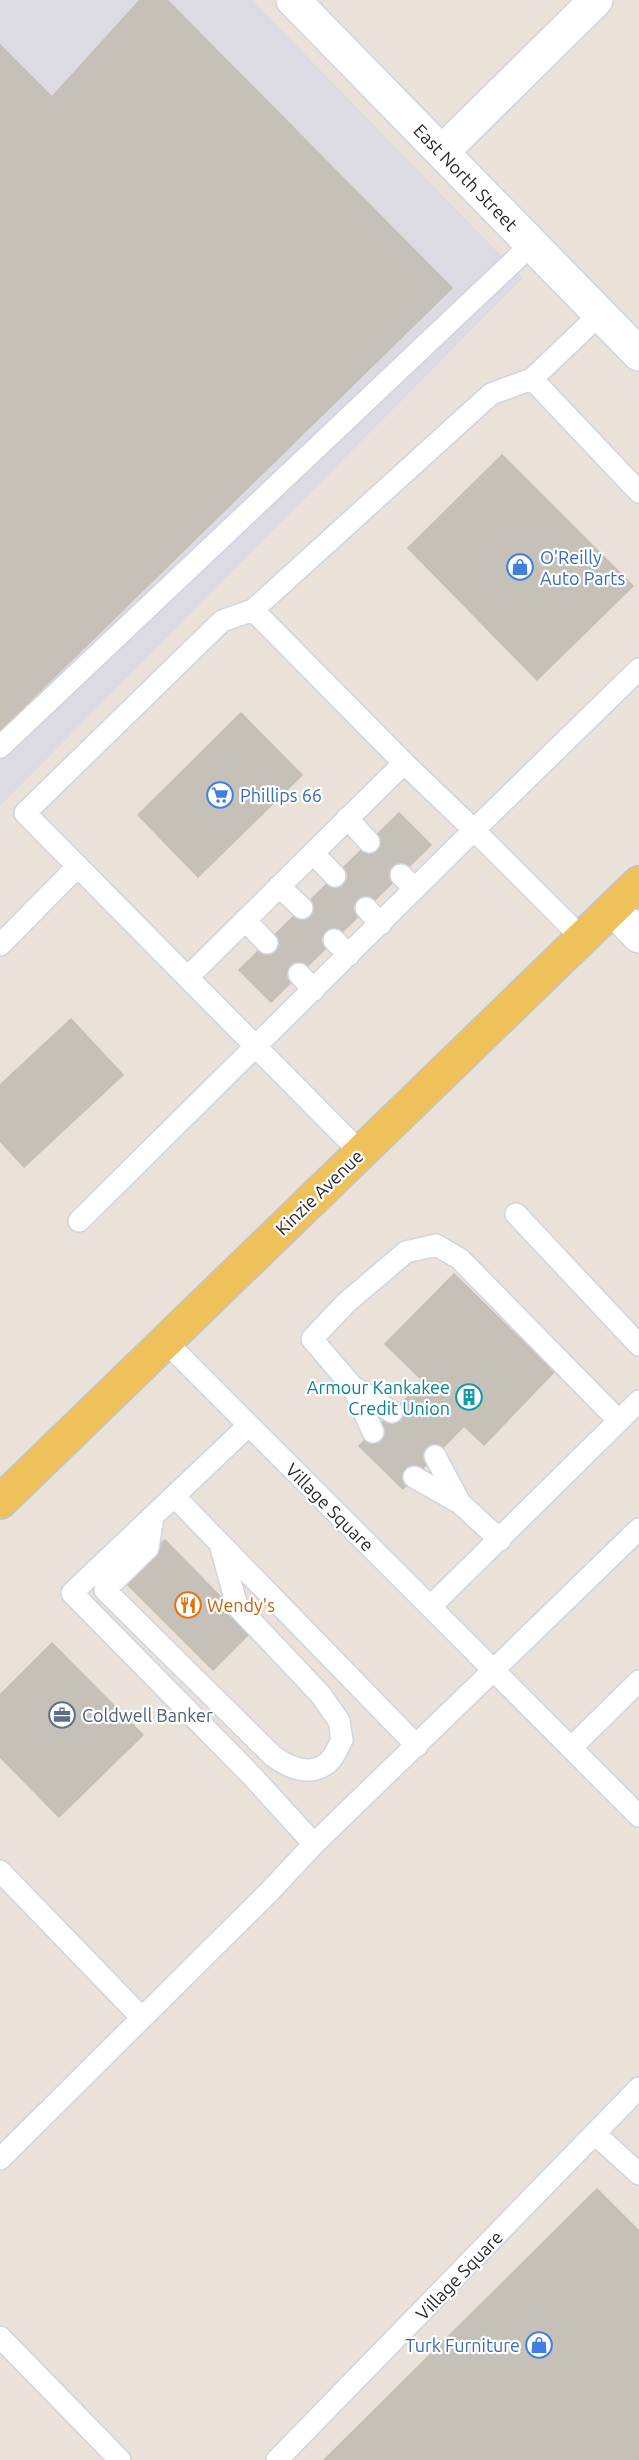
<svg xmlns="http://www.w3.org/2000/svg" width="639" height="2460" font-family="Ubuntu,sans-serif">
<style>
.industrial{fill:#dcdae3}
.building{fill:#c5c0b8;stroke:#c5beb3;stroke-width:1.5}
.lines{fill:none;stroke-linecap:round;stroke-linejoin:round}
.service-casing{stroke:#cfd4e1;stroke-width:24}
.minor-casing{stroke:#cfd4e1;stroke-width:36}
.tertiary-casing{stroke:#cfd4e1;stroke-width:36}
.primary-casing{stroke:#c3c3c3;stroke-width:36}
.service{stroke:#fff;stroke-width:21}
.minor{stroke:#fff;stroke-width:33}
.tertiary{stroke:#fff;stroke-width:33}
.primary{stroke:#efc15a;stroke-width:33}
.labels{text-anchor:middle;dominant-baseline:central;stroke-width:4.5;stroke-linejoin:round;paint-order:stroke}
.street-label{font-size:18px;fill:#282828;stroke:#fff}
.shop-label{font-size:18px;fill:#366cbe;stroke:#fff;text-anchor:start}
.culture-label{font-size:18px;fill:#0d838f;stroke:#fff;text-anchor:end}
.food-label{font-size:18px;fill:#c56008;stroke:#fff;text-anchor:start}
.service-label{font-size:18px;fill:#4e5e75;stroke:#fff;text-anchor:start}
</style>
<rect width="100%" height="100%" fill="#eae2d9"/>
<path class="industrial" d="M0 0H252L523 278 0 806Z"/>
<path class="building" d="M140 0H167L452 288 0 730V45L52 97Z
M502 455 633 586 537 680 408 548Z
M241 713 302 775 198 877 138 815Z
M399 813 431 845 271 1002 239 970Z
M71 1019 123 1075 24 1167 0 1141V1085Z
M454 1274 554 1372 484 1445 464 1426 403 1489 359 1446 423 1381 385 1344Z
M165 1540 253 1630 213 1670 123 1580Z
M52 1643 143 1735 59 1817 0 1757V1695Z
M597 2189 639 2231V2460H324Z"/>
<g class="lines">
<g class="service-casing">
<path id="service" d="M600 314 532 379 639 492
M253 610 404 763 474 830 639 669
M0 747 532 244
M347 818 369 842
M313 853 335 876
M401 875 415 889
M279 886 302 908
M366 908 381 924
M245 920 267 943
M334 940 349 955
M0 945 78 866
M299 974 314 990
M188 977 404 763
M360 1152 25 813 222 621 253 610 491 394 532 379
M516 1214 639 1345
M79 1221 474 830 582 938
M165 1341 639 1816
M353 1387 373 1432
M392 1412 352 1386 312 1339 346 1303 406 1252 436 1245 460 1259 619 1421
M248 1426 72 1593 251 1775 314 1844
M435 1456 460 1503
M414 1477 460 1503 500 1540
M174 1496 417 1746
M153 1516 148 1548 105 1590 273 1756C288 1767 308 1777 326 1764 333 1760 338 1747 342 1740L339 1721 321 1695 237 1606 220 1544
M431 1606 639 1401
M571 1748 639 1681
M0 1871 142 2018
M595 2134 639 2174
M0 2159 269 1892 314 1844 639 1529
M0 2337 120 2460
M277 2460 639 2088"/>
</g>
<g class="minor-casing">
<path id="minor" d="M442 152 596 0
M613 909 639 936"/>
</g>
<g class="tertiary-casing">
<path id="tertiary" d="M293 0 639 354"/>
</g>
<g class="primary-casing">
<path id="primary" d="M0 1502 639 883"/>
</g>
<use href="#service" class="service"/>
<use href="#minor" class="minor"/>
<use href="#tertiary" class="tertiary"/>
<use href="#primary" class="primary"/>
</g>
<defs>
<g id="shop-ring" transform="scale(1.35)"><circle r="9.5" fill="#fff" stroke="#3f7fe0" stroke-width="1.5"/><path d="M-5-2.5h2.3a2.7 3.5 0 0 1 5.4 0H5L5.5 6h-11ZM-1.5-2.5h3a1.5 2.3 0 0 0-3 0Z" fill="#3f7fe0"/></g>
<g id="supermarket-ring" transform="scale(1.35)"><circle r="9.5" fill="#fff" stroke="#3f7fe0" stroke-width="1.5"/><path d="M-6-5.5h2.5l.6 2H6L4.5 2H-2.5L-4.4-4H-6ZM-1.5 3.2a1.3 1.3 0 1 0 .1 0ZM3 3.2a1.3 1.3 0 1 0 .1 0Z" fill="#3f7fe0"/></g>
<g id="building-ring" transform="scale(1.35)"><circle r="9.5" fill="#fff" stroke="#0f9aa8" stroke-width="1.5"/><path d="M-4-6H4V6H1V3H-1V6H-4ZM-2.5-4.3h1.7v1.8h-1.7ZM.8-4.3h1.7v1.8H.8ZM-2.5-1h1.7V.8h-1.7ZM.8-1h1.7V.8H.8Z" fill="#0f9aa8"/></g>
<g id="restaurant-ring" transform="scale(1.35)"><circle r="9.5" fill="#fff" stroke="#e8710a" stroke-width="1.5"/><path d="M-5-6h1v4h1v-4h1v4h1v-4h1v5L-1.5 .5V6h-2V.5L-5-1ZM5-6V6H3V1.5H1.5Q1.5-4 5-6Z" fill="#e8710a"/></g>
<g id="office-ring" transform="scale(1.35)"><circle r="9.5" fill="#fff" stroke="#5c6f8a" stroke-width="1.5"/><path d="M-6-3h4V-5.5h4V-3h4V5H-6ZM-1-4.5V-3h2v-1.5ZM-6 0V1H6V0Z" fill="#5c6f8a"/></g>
</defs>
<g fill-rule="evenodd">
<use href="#shop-ring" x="520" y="567"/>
<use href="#supermarket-ring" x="220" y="795"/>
<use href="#building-ring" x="469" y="1397"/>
<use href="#restaurant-ring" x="188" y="1605"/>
<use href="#office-ring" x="62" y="1715"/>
<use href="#shop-ring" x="539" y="2345"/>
</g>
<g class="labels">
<g class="street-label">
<text transform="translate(466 177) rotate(46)">East North Street</text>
<text transform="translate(319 1192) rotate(-44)">Kinzie Avenue</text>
<text transform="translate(330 1507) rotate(45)">Village Square</text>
<text transform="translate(459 2275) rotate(-46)">Village Square</text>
</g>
<g class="shop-label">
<text x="540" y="557">O'Reilly<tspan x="540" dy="21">Auto Parts</tspan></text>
<text x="240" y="795">Phillips 66</text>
<text x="520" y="2345" text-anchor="end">Turk Furniture</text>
</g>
<g class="culture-label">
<text x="450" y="1387">Armour Kankakee<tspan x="450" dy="21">Credit Union</tspan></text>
</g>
<g class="food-label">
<text x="207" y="1605">Wendy's</text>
</g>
<g class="service-label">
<text x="82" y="1715">Coldwell Banker</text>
</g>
</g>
</svg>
